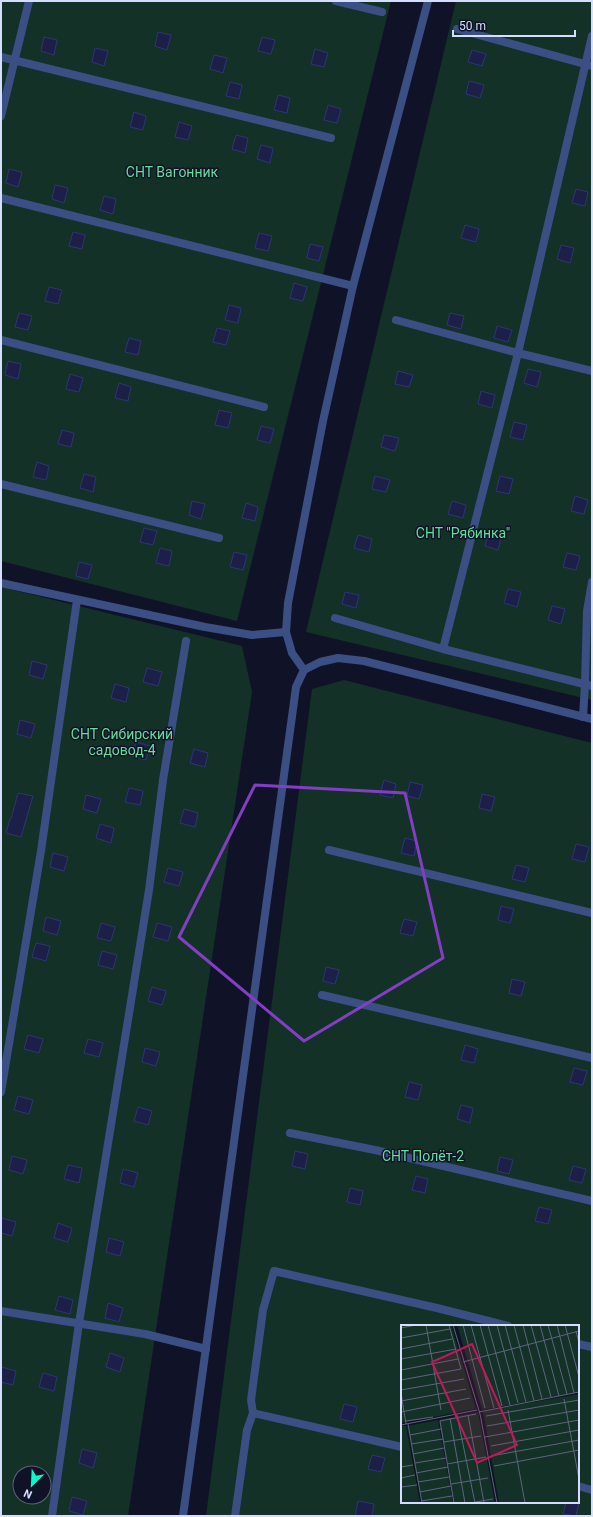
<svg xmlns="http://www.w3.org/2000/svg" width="593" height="1517" font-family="Roboto,sans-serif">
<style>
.green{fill:#133127;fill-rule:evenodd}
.building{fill:#1c2048;stroke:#2e3573}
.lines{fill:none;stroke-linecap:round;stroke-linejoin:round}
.service{stroke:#3b4f85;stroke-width:8}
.minor{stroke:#3b4f85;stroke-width:8}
.tertiary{stroke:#3b4f85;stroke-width:8}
.marked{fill:none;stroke:#843ec5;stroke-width:3;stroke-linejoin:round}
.labels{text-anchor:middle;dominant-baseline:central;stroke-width:3;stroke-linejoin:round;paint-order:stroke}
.park-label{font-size:14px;fill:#62df9a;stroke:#101327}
.inset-road{fill:none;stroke:#5f647d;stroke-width:1}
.view{fill:#c2185b;fill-opacity:0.15;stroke:#c2185b;stroke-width:2}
.inset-edge{fill:none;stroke:#d6deff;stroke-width:2}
</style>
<rect width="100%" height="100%" fill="#101327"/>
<path class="green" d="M1 1H391L237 621 1 561Z
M456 1H592V700L306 632Z
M1 587 242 646 252 692 128 1516H1ZM20 1473H44V1497H20Z
M344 680 592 743V1516H206L312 689ZM402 1326H578V1502H402Z"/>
<path class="building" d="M158 32 171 35 167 50 155 46Z
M44 37 57 40 54 55 41 51Z
M262 37 275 40 271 54 258 51Z
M95 48 108 51 104 66 92 62Z
M315 49 328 53 324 67 311 64Z
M472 50 486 54 482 66 468 62Z
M214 55 227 58 223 73 210 69Z
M469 81 484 85 480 98 466 94Z
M230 82 242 85 239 99 226 96Z
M278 95 290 98 287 113 274 110Z
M328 105 341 109 337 123 324 120Z
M134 112 146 116 143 130 130 127Z
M179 122 192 126 188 140 175 137Z
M236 135 248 138 245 153 232 149Z
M261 145 273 148 270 163 257 159Z
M9 169 22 172 18 187 6 183Z
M55 185 68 188 64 203 52 199Z
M576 189 588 192 585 206 572 203Z
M104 196 116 199 113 214 100 210Z
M465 225 479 229 476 242 461 238Z
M73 232 85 235 82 249 69 246Z
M259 233 272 236 268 251 255 248Z
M310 244 323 247 319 261 307 258Z
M561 245 574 248 570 263 557 259Z
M294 283 307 287 303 301 290 298Z
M49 287 62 290 58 304 45 301Z
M229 305 241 308 238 323 225 320Z
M19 313 32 316 28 330 15 327Z
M450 313 464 316 461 329 447 325Z
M497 326 512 330 508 342 494 338Z
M217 328 230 331 226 345 213 342Z
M129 338 141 341 138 355 125 352Z
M8 361 21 364 18 379 5 375Z
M528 369 541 372 537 387 524 383Z
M398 371 413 375 409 387 395 384Z
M70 374 83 378 79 392 66 389Z
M119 383 131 387 128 401 115 398Z
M481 391 495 395 492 408 478 404Z
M219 410 232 413 228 428 215 425Z
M514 422 527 425 523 440 510 437Z
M261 426 274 429 270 443 257 440Z
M62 430 74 433 71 447 58 444Z
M384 435 399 438 395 451 381 447Z
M37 462 49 466 46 480 33 477Z
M84 474 96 477 93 492 80 488Z
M375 476 390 480 386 492 372 489Z
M500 476 513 479 509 494 496 491Z
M575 496 588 500 584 514 571 511Z
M192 501 205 504 201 519 189 515Z
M452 501 466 505 463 518 448 514Z
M246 503 258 507 255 521 242 518Z
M144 528 157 531 153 545 140 542Z
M489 532 502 535 498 550 485 546Z
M358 535 372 539 369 552 354 548Z
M160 548 172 551 169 566 156 563Z
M234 552 247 555 243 570 230 567Z
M567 553 580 556 576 570 563 567Z
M79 562 92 565 88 579 76 576Z
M508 589 521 592 517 607 504 603Z
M345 592 359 595 356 608 342 604Z
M552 606 565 609 561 624 548 620Z
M32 661 47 665 43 679 29 675Z
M147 668 162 672 158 686 143 682Z
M115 684 129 688 126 702 111 698Z
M20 720 35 724 31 738 17 734Z
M136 742 150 746 146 760 132 756Z
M194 749 208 753 205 767 190 763Z
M384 780 396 784 393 798 380 795Z
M410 782 423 785 419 799 407 796Z
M129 788 143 791 140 805 125 802Z
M18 793 33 796 21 837 6 833 10 819H11Z
M482 794 495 797 491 811 479 808Z
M86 795 101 799 97 813 83 809Z
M184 809 198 813 195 827 180 823Z
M100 824 114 828 111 843 96 838Z
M405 838 417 841 414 856 401 853Z
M576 844 589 847 585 862 572 859Z
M53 853 68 857 64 871 50 867Z
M516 865 529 868 525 882 512 879Z
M168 868 183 872 179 886 164 882Z
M501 906 514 909 510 923 498 920Z
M46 917 61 921 57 935 43 931Z
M404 919 417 922 413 936 400 933Z
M101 923 115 927 111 941 97 938Z
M157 923 172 927 168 941 153 937Z
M36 943 50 946 46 961 32 957Z
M102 951 117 955 113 969 98 965Z
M326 967 339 970 335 984 323 981Z
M512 979 525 982 521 996 509 993Z
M152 987 166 991 162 1005 148 1001Z
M28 1035 43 1039 39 1053 24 1049Z
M88 1039 103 1043 99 1057 84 1053Z
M465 1045 478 1049 474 1063 461 1060Z
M145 1048 160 1052 156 1066 142 1062Z
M574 1068 587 1071 583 1085 570 1082Z
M409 1082 422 1085 418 1100 405 1097Z
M18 1096 33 1100 29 1114 14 1110Z
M461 1105 473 1108 470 1123 457 1119Z
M138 1107 152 1111 148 1125 134 1121Z
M295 1151 308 1154 305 1169 292 1166Z
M12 1156 27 1160 23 1174 9 1170Z
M500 1157 513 1160 509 1174 497 1171Z
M68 1165 82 1168 79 1183 64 1179Z
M573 1166 586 1169 582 1183 569 1180Z
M123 1169 138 1173 134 1187 120 1183Z
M416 1176 428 1179 425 1193 412 1190Z
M350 1188 363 1191 360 1205 347 1202Z
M539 1207 552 1210 548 1224 535 1221Z
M1 1218 16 1222 12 1236 1 1233Z
M58 1223 72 1228 68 1242 54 1238Z
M109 1238 124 1242 120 1256 106 1252Z
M59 1296 73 1300 70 1314 55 1310Z
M108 1303 123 1308 119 1322 105 1318Z
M110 1353 124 1358 120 1372 106 1367Z
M1 1367 16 1371 13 1385 1 1382Z
M43 1373 57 1377 54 1391 39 1387Z
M344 1404 357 1407 353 1422 340 1419Z
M82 1449 97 1453 93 1468 79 1463Z
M372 1455 385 1458 381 1472 368 1469Z
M72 1497 87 1501 83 1515 69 1511Z
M358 1501 374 1504 372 1516H355Z
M566 1502H579L576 1516 563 1514Z"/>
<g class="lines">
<path class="service" d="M336 1 382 12
M457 29 592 66
M1 57 331 138
M1 198 353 286
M396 320 518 353 592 371
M1 340 264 407
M1 484 219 538
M1 583 205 627 252 635 286 632
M335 618 443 649 592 686
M443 649 518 353 592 36
M329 850 592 913
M322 995 592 1058
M1 1092 41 851 77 600
M290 1133 375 1150 592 1201
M578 1344 592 1347
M253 1413 402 1447
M578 1486 592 1490
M52 1516 79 1323 149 890 163 780 186 641
M235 1516 247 1430 253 1413 251 1400 263 1310 274 1271 437 1308 508 1326"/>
<path class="minor" d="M1 116 29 1
M304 670 292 653 286 632 288 603 323 421 353 286 428 1
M583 717 585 684 587 611 592 582
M1 1311 145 1334 206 1349"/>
<path class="tertiary" d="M183 1516 296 687 304 670 320 662 338 658 364 661 592 719"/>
</g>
<path class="marked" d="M255 785 405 793 443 958 304 1041 179 937Z"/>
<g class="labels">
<g class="park-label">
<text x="172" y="172">СНТ Вагонник</text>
<text x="463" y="533">СНТ "Рябинка"</text>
<text x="122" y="734">СНТ Сибирский<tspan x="122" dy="16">садовод-4</tspan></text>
<text x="423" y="1156">СНТ Полёт-2</text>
</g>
</g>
<g transform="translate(401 1325)">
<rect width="178" height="178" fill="#101327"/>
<path d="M0 0H50L75 84 0 98ZM56 0H178V67L81 85ZM178 69V178H98L82 86ZM77 87 94 178H53L38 95ZM37 95 52 178H21L6 101ZM0 101H5L19 178H0Z" fill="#133127"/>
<path class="inset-road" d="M25 0 40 85M52 0 79 89 96 178M62 0 84 83M70 0 93 83M79 0 101 81M87 0 109 80M96 0 117 78M104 0 125 77M113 0 133 76M122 0 141 74M130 0 150 72M139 0 158 71M147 0 166 69M156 0 173 68M164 0 178 52M0 3 15 0M175 6 178 18M0 13 49 4M0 24 51 14M0 34 55 24M62 37 178 6M0 45 57 34M0 55 60 44 48 0M0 65 63 54M0 68 5 99M163 74 178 154M0 76 65 64M107 85 124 178M0 87 69 73M78 87 178 67M56 90 74 178M67 90 83 178M85 91 178 75M49 93 64 178M5 96 32 92M7 99 21 178M0 100 76 85M86 101 178 85M9 110 40 104M84 112 178 95M43 117 80 111M10 119 42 114M90 121 178 105M12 129 43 123M90 131 178 115M14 138 45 133M46 139 85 132M93 141 178 125M0 142 12 140M15 148 47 142M0 153 14 150M17 157 48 152M50 159 87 153M0 162 16 160M19 167 50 161M20 176 51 171M53 178 39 96 75 89M69 178 92 174"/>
<path class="view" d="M71 19 116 120 76 138 31 37Z"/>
<rect width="178" height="178" class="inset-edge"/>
</g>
<rect width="593" height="1517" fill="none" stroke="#d6deff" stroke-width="4"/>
<g transform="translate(32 1485) rotate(204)"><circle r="19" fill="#101327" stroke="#5f647d"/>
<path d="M0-3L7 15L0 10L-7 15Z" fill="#04fccb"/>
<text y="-6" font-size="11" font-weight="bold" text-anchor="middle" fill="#d6deff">N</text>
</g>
<path d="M453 30v6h122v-6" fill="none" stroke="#d6deff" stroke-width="2"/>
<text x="459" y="30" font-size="12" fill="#d6deff" stroke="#101327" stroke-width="3" paint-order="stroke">50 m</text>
</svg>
